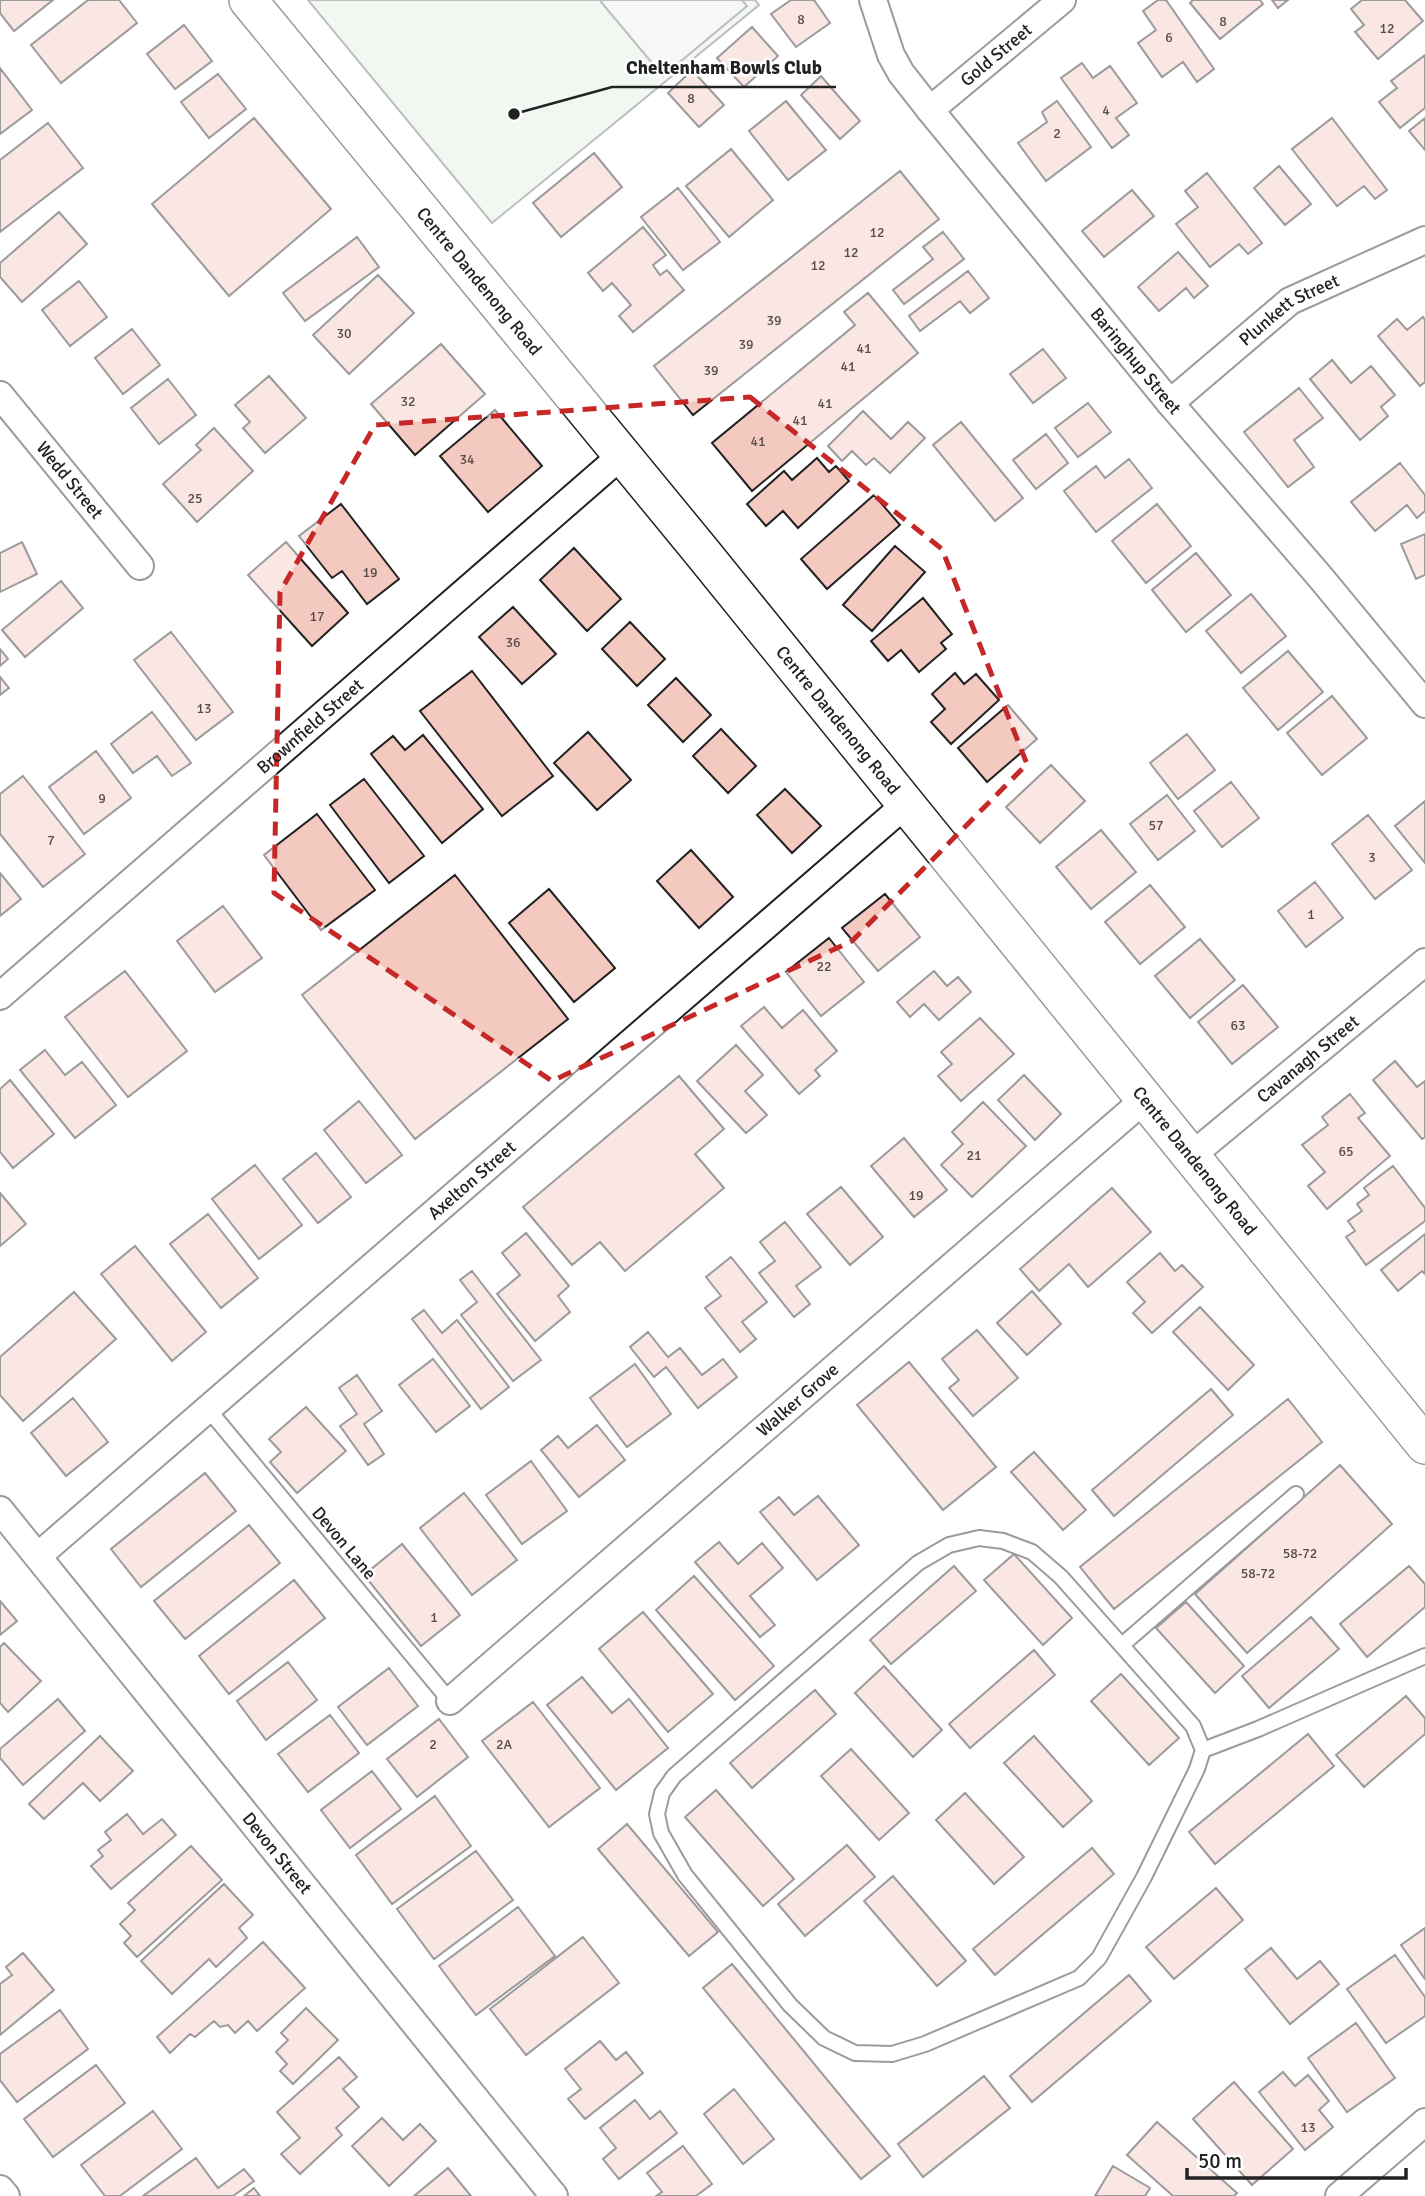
<svg xmlns="http://www.w3.org/2000/svg" width="1425" height="2196" font-family="Signika,sans-serif">
<style>
.green{fill:#e0efe3;stroke:#6f6f6f;stroke-width:2}
.parking{fill:#ededed;stroke:#6f6f6f;stroke-width:2}
.building{fill:#f3c9c0;stroke:#222;stroke-width:2}
.lines{fill:none;stroke-linecap:round;stroke-linejoin:round}
.service-casing{stroke:#222;stroke-width:18}
.minor-casing{stroke:#222;stroke-width:30}
.secondary-casing{stroke:#222;stroke-width:40}
.service{stroke:#fff;stroke-width:14}
.minor{stroke:#fff;stroke-width:26}
.secondary{stroke:#fff;stroke-width:37}
.marked{fill:none;stroke:#c62828;stroke-width:5;stroke-dasharray:14 9;stroke-linejoin:round}
.labels{text-anchor:middle;dominant-baseline:central;stroke-width:5;stroke-linejoin:round;paint-order:stroke}
.number-label{font-size:14px;fill:#564c4a}
.street-label{font-size:18px;fill:#222;stroke:#fff}
.leader{fill:none;stroke:#222;stroke-width:2.5}
.callout-dot{fill:#222;stroke:#fff;stroke-width:2.5}
.callout-label{font-size:19px;text-anchor:middle;font-weight:bold;fill:#222;stroke:#fff;stroke-width:5;stroke-linejoin:round;paint-order:stroke}
</style>
<rect width="100%" height="100%" fill="#fff"/>
<path class="green" d="M308 0H755L759 5 492 223Z"/>
<path class="parking" d="M603 0H742L747 6 663 76 601 2Z"/>
<path class="building" d="M0 0H53L14 31 0 13Z
M88 0H119L137 23 61 83 31 45Z
M791 0H814L830 23 796 47 771 14Z
M1158 0H1166L1214 69 1197 82 1183 62 1162 77 1138 43 1156 30 1143 11Z
M1193 0H1260L1263 4 1220 39 1190 3Z
M1272 0H1288L1278 8Z
M1362 0H1405L1423 21 1378 59 1355 32 1364 25 1351 9Z
M184 25 212 61 175 89 147 54Z
M752 27 778 56 744 87 717 58Z
M1425 55V108L1400 128 1379 102 1397 88 1391 81Z
M1082 63 1093 78 1110 66 1137 103 1116 118 1129 135 1112 148 1061 78Z
M0 68 32 110 0 134Z
M692 70 724 105 699 127 668 93Z
M218 74 246 109 209 138 181 102Z
M821 76 860 121 840 139 801 95Z
M786 101 826 150 788 180 749 131Z
M1057 101 1091 147 1046 181 1018 143 1047 122 1042 112Z
M254 118 331 209 229 296 152 204Z
M1332 118 1387 190 1375 199 1364 186 1337 206 1292 149Z
M1425 118V150L1409 131Z
M48 123 83 168 0 232V160Z
M731 149 773 200 729 237 686 186Z
M594 153 622 187 561 237 533 203Z
M1279 166 1311 204 1285 225 1254 188Z
M900 171 939 219 693 415 654 366Z
M1207 173 1262 243 1248 254 1239 244 1210 267 1176 224 1198 207 1185 191Z
M678 188 720 242 683 270 641 217Z
M1132 190 1154 216 1104 257 1082 231Z
M59 212 87 244 22 302 0 277V263Z
M643 227 666 255 653 265 660 275 667 270 684 290 633 332 619 316 631 305 612 283 603 291 588 273Z
M943 232 964 259 904 304 893 290 933 259 923 247Z
M357 237 379 267 305 321 283 293Z
M1178 252 1208 286 1194 298 1186 288 1159 311 1138 287Z
M968 271 989 298 970 313 960 301 920 331 909 316Z
M378 275 414 313 349 374 313 335Z
M79 281 107 317 70 346 42 310Z
M868 293 918 353 752 491 712 443 855 325 844 312Z
M1423 317 1425 320V382L1420 386 1378 336 1397 319 1407 330Z
M132 329 160 365 123 394 95 358Z
M441 344 485 394 415 455 371 404Z
M1043 349 1066 378 1033 403 1010 374Z
M1332 360 1351 383 1371 366 1395 395 1381 407 1388 416 1360 440 1310 379Z
M269 376 306 418 265 453 243 428 250 422 235 405Z
M168 379 196 415 159 444 131 408Z
M1299 388 1323 418 1294 440 1314 467 1288 487 1244 432Z
M1088 403 1111 432 1078 457 1055 428Z
M495 410 542 466 488 512 440 456Z
M863 411 891 439 908 422 925 438 890 473 874 458 866 465 852 451 842 461 828 446Z
M961 422 1023 498 995 521 933 445Z
M214 428 253 471 197 522 163 484 201 450 196 445Z
M1046 434 1068 463 1036 489 1013 460Z
M817 458 829 472 836 466 849 481 798 528 783 511 766 526 747 504 784 471 792 480Z
M1129 459 1152 488 1096 532 1064 491 1096 466 1105 478Z
M1400 463 1425 495V511L1417 518 1407 505 1375 531 1351 502Z
M874 495 900 525 827 589 801 559Z
M341 504 399 579 367 604 342 571 332 578 299 536Z
M1157 504 1191 546 1146 583 1112 541Z
M1425 534V575L1416 579 1401 544Z
M22 542 37 574 0 592V553Z
M286 542 348 613 312 646 248 575Z
M895 546 925 572 872 631 843 605Z
M574 548 621 599 587 631 540 580Z
M1196 553 1231 595 1186 632 1152 590Z
M61 581 83 608 25 657 2 630Z
M1251 594 1286 636 1241 673 1206 631Z
M923 598 952 634 941 643 946 649 919 672 901 650 888 661 871 641Z
M513 607 556 654 522 684 479 637Z
M630 622 665 659 637 686 602 649Z
M171 632 233 712 196 740 134 660Z
M0 649 8 659 0 666Z
M1288 651 1323 692 1278 730 1243 688Z
M472 671 553 776 502 816 420 711Z
M955 673 964 684 976 674 999 700 951 744 931 722 945 709 932 694Z
M0 677 9 688 0 695Z
M676 678 711 715 683 742 648 705Z
M1332 696 1367 738 1322 775 1287 733Z
M1008 705 1037 739 987 782 958 748Z
M152 712 191 763 172 776 157 756 133 773 111 744Z
M721 729 756 766 728 793 693 756Z
M588 732 631 780 597 810 554 763Z
M1187 734 1215 770 1178 799 1150 763Z
M423 735 483 809 442 843 371 754 393 736 405 750Z
M96 751 131 798 84 834 49 787Z
M1051 765 1085 801 1040 843 1006 807Z
M23 776 85 854 43 887 0 834V794Z
M364 779 424 856 389 883 330 805Z
M1231 782 1259 818 1222 847 1194 811Z
M785 789 821 826 792 853 757 815Z
M1167 795 1195 831 1158 860 1130 824Z
M1425 801V863L1395 826Z
M317 814 375 890 321 930 264 855Z
M1368 815 1412 870 1375 899 1332 844Z
M1101 830 1136 872 1091 909 1056 867Z
M691 850 733 897 699 928 657 881Z
M0 873 21 899 0 916Z
M455 875 568 1019 415 1139 302 995Z
M1315 882 1343 918 1306 947 1278 911Z
M1150 885 1185 927 1140 964 1105 922Z
M549 889 615 968 574 1002 509 923Z
M885 894 920 937 878 971 842 928Z
M223 906 262 958 215 992 177 941Z
M829 938 864 982 821 1016 786 972Z
M1200 939 1235 980 1190 1018 1155 976Z
M125 971 187 1051 128 1097 65 1017Z
M934 971 947 986 958 977 971 992 939 1020 924 1004 910 1017 897 1002Z
M1243 985 1278 1027 1232 1064 1198 1022Z
M764 1007 782 1028 803 1010 837 1051 815 1070 820 1076 799 1094 741 1026Z
M980 1018 1014 1054 961 1101 938 1076 952 1064 941 1052Z
M736 1045 763 1075 745 1091 767 1115 746 1133 697 1081Z
M45 1050 65 1075 82 1062 116 1105 75 1138 20 1070Z
M1395 1061 1417 1087 1425 1081V1137L1422 1139 1373 1080Z
M1024 1075 1061 1114 1035 1140 998 1100Z
M679 1076 724 1129 695 1154 724 1188 625 1271 600 1242 572 1265 523 1207Z
M10 1080 54 1134 13 1168 0 1152V1089Z
M1350 1094 1365 1113 1358 1118 1390 1156 1327 1209 1308 1186 1325 1172 1302 1145 1328 1125 1322 1117Z
M359 1101 402 1155 366 1183 324 1130Z
M983 1102 1026 1146 972 1197 941 1165 963 1144 952 1132Z
M904 1138 947 1190 914 1217 871 1166Z
M316 1153 351 1197 318 1223 283 1179Z
M255 1165 302 1225 259 1259 212 1199Z
M1393 1166 1425 1208V1221L1366 1265 1346 1237 1355 1231 1348 1221 1362 1211 1357 1204 1369 1195 1364 1188Z
M841 1187 883 1237 850 1265 807 1214Z
M1112 1188 1151 1232 1088 1287 1069 1264 1039 1291 1020 1269Z
M0 1193 26 1224 0 1246Z
M208 1214 258 1278 221 1308 170 1244Z
M785 1222 821 1267 796 1286 810 1304 794 1317 759 1273 775 1261 760 1242Z
M526 1233 569 1286 558 1296 570 1312 535 1341 497 1294 520 1275 502 1253Z
M1425 1234V1274L1422 1271 1398 1291 1381 1270Z
M135 1246 206 1332 172 1361 101 1274Z
M1160 1253 1175 1271 1182 1265 1203 1287 1152 1333 1133 1313 1145 1302 1127 1282Z
M731 1257 767 1302 742 1322 756 1339 740 1352 705 1308 721 1296 706 1277Z
M472 1271 541 1360 513 1381 461 1315 477 1302 460 1280Z
M1032 1291 1061 1324 1027 1355 997 1323Z
M74 1292 116 1339 23 1421 0 1395V1357Z
M1200 1307 1254 1365 1228 1390 1173 1332Z
M424 1310 442 1333 457 1320 509 1387 481 1409 412 1319Z
M977 1330 1018 1378 973 1416 949 1388 959 1380 942 1359Z
M648 1332 668 1357 680 1348 702 1375 723 1359 737 1377 698 1408 666 1367 654 1377 630 1347Z
M433 1359 470 1406 436 1432 399 1385Z
M909 1362 996 1467 943 1510 857 1405Z
M635 1364 671 1414 627 1447 590 1398Z
M357 1375 382 1411 364 1424 384 1454 368 1465 340 1426 357 1414 339 1388Z
M1211 1389 1233 1415 1114 1516 1092 1490Z
M73 1398 108 1442 66 1476 31 1433Z
M1288 1399 1322 1442 1114 1609 1080 1567Z
M306 1407 346 1451 297 1493 270 1462 281 1452 269 1439Z
M597 1425 625 1460 579 1497 541 1450 558 1436 568 1448Z
M1034 1452 1086 1510 1063 1530 1011 1472Z
M531 1461 567 1511 522 1544 486 1495Z
M1340 1465 1392 1524 1247 1653 1195 1594Z
M205 1473 236 1511 141 1587 111 1549Z
M464 1493 517 1560 472 1595 420 1528Z
M818 1496 859 1545 817 1580 760 1512 779 1497 794 1515Z
M249 1525 280 1563 185 1639 154 1601Z
M719 1542 738 1564 762 1543 783 1568 750 1596 775 1625 760 1637 695 1562Z
M402 1544 460 1615 421 1646 364 1575Z
M1014 1554 1072 1618 1043 1645 984 1580Z
M954 1566 976 1591 891 1664 870 1640Z
M1409 1566 1425 1584V1607L1367 1657 1340 1624Z
M694 1576 774 1666 735 1700 656 1610Z
M294 1580 325 1618 229 1694 199 1656Z
M0 1601 17 1621 0 1635Z
M1186 1602 1244 1666 1215 1693 1156 1628Z
M643 1612 713 1694 668 1732 599 1649Z
M1311 1617 1339 1649 1269 1708 1242 1676Z
M4 1643 41 1681 8 1712 0 1703V1647Z
M1034 1650 1055 1675 970 1748 949 1724Z
M288 1662 317 1700 266 1740 237 1701Z
M884 1666 942 1730 913 1757 855 1693Z
M389 1668 418 1706 367 1745 338 1707Z
M1121 1674 1179 1738 1149 1765 1091 1701Z
M582 1677 612 1713 629 1699 668 1748 616 1790 547 1705Z
M815 1690 836 1714 752 1788 730 1763Z
M1406 1696 1425 1718V1734L1364 1787 1336 1755Z
M58 1699 85 1731 23 1785 0 1758V1749Z
M533 1702 600 1788 549 1827 482 1741Z
M330 1715 359 1753 308 1792 278 1754Z
M439 1719 468 1757 417 1797 387 1759Z
M1308 1734 1334 1766 1215 1864 1189 1832Z
M100 1736 133 1771 100 1801 83 1783 44 1819 29 1804Z
M1034 1736 1092 1801 1063 1827 1004 1763Z
M851 1749 909 1813 879 1840 821 1776Z
M372 1771 401 1809 350 1848 321 1810Z
M716 1790 794 1879 763 1906 685 1817Z
M965 1793 1024 1857 994 1884 936 1820Z
M435 1796 471 1846 392 1904 356 1855Z
M127 1814 143 1834 162 1819 176 1835 111 1889 91 1866 103 1856 98 1850 111 1840 105 1832Z
M627 1824 718 1932 689 1956 598 1849Z
M847 1845 875 1877 805 1936 778 1904Z
M191 1846 222 1880 137 1957 124 1943 131 1936 120 1924 135 1910 128 1903Z
M1092 1848 1114 1874 995 1975 973 1949Z
M476 1851 513 1900 434 1959 397 1909Z
M893 1876 966 1961 937 1986 864 1901Z
M224 1884 253 1915 239 1928 247 1938 216 1967 209 1959 172 1994 141 1961Z
M1216 1888 1243 1920 1174 1979 1146 1947Z
M518 1907 555 1956 476 2015 439 1966Z
M1425 1928V1979L1401 1945Z
M583 1937 619 1983 526 2055 490 2009Z
M263 1942 305 1988 257 2031 248 2021 235 2033 228 2025 220 2027 214 2021 195 2037 190 2034 170 2053 157 2037Z
M1271 1948 1297 1979 1320 1961 1339 1984 1290 2024 1245 1969Z
M23 1953 54 1990 0 2035V1984L12 1975 6 1967Z
M1395 1955 1425 1997V2016L1386 2043 1347 1989Z
M732 1964 890 2156 861 2179 703 1988Z
M1129 1975 1151 2001 1032 2102 1010 2076Z
M306 2008 338 2040 293 2084 280 2071 287 2064 276 2052 288 2040 281 2033Z
M60 2010 88 2049 17 2102 0 2080V2054Z
M1356 2023 1395 2078 1347 2112 1308 2058Z
M600 2041 616 2060 626 2052 643 2073 585 2119 568 2099 581 2089 565 2069Z
M339 2057 357 2077 343 2089 359 2107 336 2128 342 2135 300 2174 281 2154 300 2138 277 2112Z
M96 2065 125 2103 53 2157 24 2119Z
M1283 2072 1295 2086 1308 2075 1329 2101 1319 2110 1333 2127 1305 2150 1259 2092Z
M984 2076 1010 2108 923 2177 898 2144Z
M1234 2082 1293 2149 1252 2185 1193 2119Z
M734 2089 774 2139 743 2164 704 2114Z
M635 2100 650 2119 660 2111 677 2133 619 2179 603 2159 616 2148 600 2128Z
M153 2111 182 2149 120 2196H105L81 2165Z
M382 2118 403 2140 420 2124 436 2141 389 2186 352 2146Z
M1157 2122 1237 2193 1234 2196H1173L1127 2155Z
M683 2146 712 2184 696 2196H656L662 2192 647 2173Z
M196 2158 218 2188 244 2169 254 2181 233 2196H143Z
M1113 2166 1150 2188 1145 2196H1095Z
M448 2168 471 2196H414Z
M254 2188 260 2196H244Z"/>
<g class="lines">
<g class="service-casing">
<path id="service" d="M208 1409 450 1701
M979 1538 1003 1541 1032 1552 1061 1577 1193 1726 1203 1750 1197 1769 1144 1877 1099 1958 1079 1978 925 2044 892 2054 855 2053 824 2038 790 2005 685 1875 661 1833 657 1814 662 1793 674 1776 918 1563 949 1545Z
M1122 1645 1296 1494
M1203 1750 1258 1729 1425 1656"/>
</g>
<g class="minor-casing">
<g id="minor">
<path id="s1" d="M873 0 891 55 901 73 930 110 1170 403 1321 578 1425 704"/>
<path id="s2" d="M930 110 1062 0"/>
<path id="s3" d="M0 395 140 566"/>
<path id="s4" d="M1170 403 1290 301 1425 240"/>
<path id="s5" d="M0 996 622 455"/>
<path id="s6" d="M1191 1156 1425 962"/>
<path id="s7" d="M0 1510 554 2196"/>
<path id="s8" d="M38 1556 905 805"/>
<path id="s9" d="M450 1701 1145 1099"/>
<path d="M0 2189 6 2196"/>
<path d="M1339 2196 1425 2122"/>
</g>
</g>
<g class="secondary-casing">
<g id="secondary">
<path id="s10" d="M248 0 701 551 1425 1445"/>
</g>
</g>
<use href="#service" class="service"/>
<use href="#minor" class="minor"/>
<use href="#secondary" class="secondary"/>
</g>
<path d="M0 0H1425V2196H0ZM750 397 942 549 1027 764 852 941 552 1081 274 893 280 592 375 425Z" fill="#fff" fill-opacity=".55" fill-rule="evenodd"/>
<path class="marked" d="M750 397 942 549 1027 764 852 941 552 1081 274 893 280 592 375 425Z"/>
<g class="labels">
<g class="number-label">
<text x="801" y="19">8</text>
<text x="1223" y="21">8</text>
<text x="1387" y="28">12</text>
<text x="1169" y="37">6</text>
<text x="691" y="98">8</text>
<text x="1106" y="110">4</text>
<text x="1057" y="133">2</text>
<text x="877" y="232">12</text>
<text x="851" y="252">12</text>
<text x="818" y="265">12</text>
<text x="774" y="320">39</text>
<text x="344" y="333">30</text>
<text x="746" y="344">39</text>
<text x="864" y="348">41</text>
<text x="848" y="366">41</text>
<text x="711" y="370">39</text>
<text x="408" y="401">32</text>
<text x="825" y="403">41</text>
<text x="800" y="420">41</text>
<text x="758" y="441">41</text>
<text x="467" y="459">34</text>
<text x="195" y="498">25</text>
<text x="370" y="572">19</text>
<text x="317" y="616">17</text>
<text x="513" y="642">36</text>
<text x="204" y="708">13</text>
<text x="102" y="798">9</text>
<text x="1156" y="825">57</text>
<text x="51" y="840">7</text>
<text x="1372" y="857">3</text>
<text x="1311" y="914">1</text>
<text x="824" y="966">22</text>
<text x="1238" y="1025">63</text>
<text x="1346" y="1151">65</text>
<text x="974" y="1155">21</text>
<text x="916" y="1195">19</text>
<text x="1300" y="1553">58-72</text>
<text x="1258" y="1573">58-72</text>
<text x="434" y="1617">1</text>
<text x="433" y="1744">2</text>
<text x="504" y="1744">2A</text>
<text x="1308" y="2127">13</text>
</g>
<g class="street-label">
<text stroke="none"><textPath href="#s2" startOffset="86">Gold Street</textPath></text>
<text stroke="none"><textPath href="#s10" startOffset="364">Centre Dandenong Road</textPath></text>
<text stroke="none"><textPath href="#s4" startOffset="152">Plunkett Street</textPath></text>
<text stroke="none"><textPath href="#s1" startOffset="450">Baringhup Street</textPath></text>
<text stroke="none"><textPath href="#s3" startOffset="110">Wedd Street</textPath></text>
<text stroke="none"><textPath href="#s10" startOffset="931">Centre Dandenong Road</textPath></text>
<text stroke="none"><textPath href="#s5" startOffset="411">Brownfield Street</textPath></text>
<text stroke="none"><textPath href="#s6" startOffset="152">Cavanagh Street</textPath></text>
<text stroke="none"><textPath href="#s10" startOffset="1498">Centre Dandenong Road</textPath></text>
<text stroke="none"><textPath href="#s8" startOffset="574">Axelton Street</textPath></text>
<text stroke="none"><textPath href="#s9" startOffset="460">Walker Grove</textPath></text>
<text transform="translate(344 1543) rotate(50)">Devon Lane</text>
<text stroke="none"><textPath href="#s7" startOffset="441">Devon Street</textPath></text>
</g>
</g>
<path class="leader" d="M514 114L612 87H836"/>
<circle class="callout-dot" cx="514" cy="114" r="7"/>
<g class="callout-label">
<text x="724" y="74">Cheltenham Bowls Club</text>
</g>
<path d="M1187 2168v10h219v-10" fill="none" stroke="#222222" stroke-width="3.5"/>
<text x="1198" y="2168" font-size="21" fill="#222222" stroke="#ffffff" stroke-width="5" paint-order="stroke">50 m</text>
</svg>
